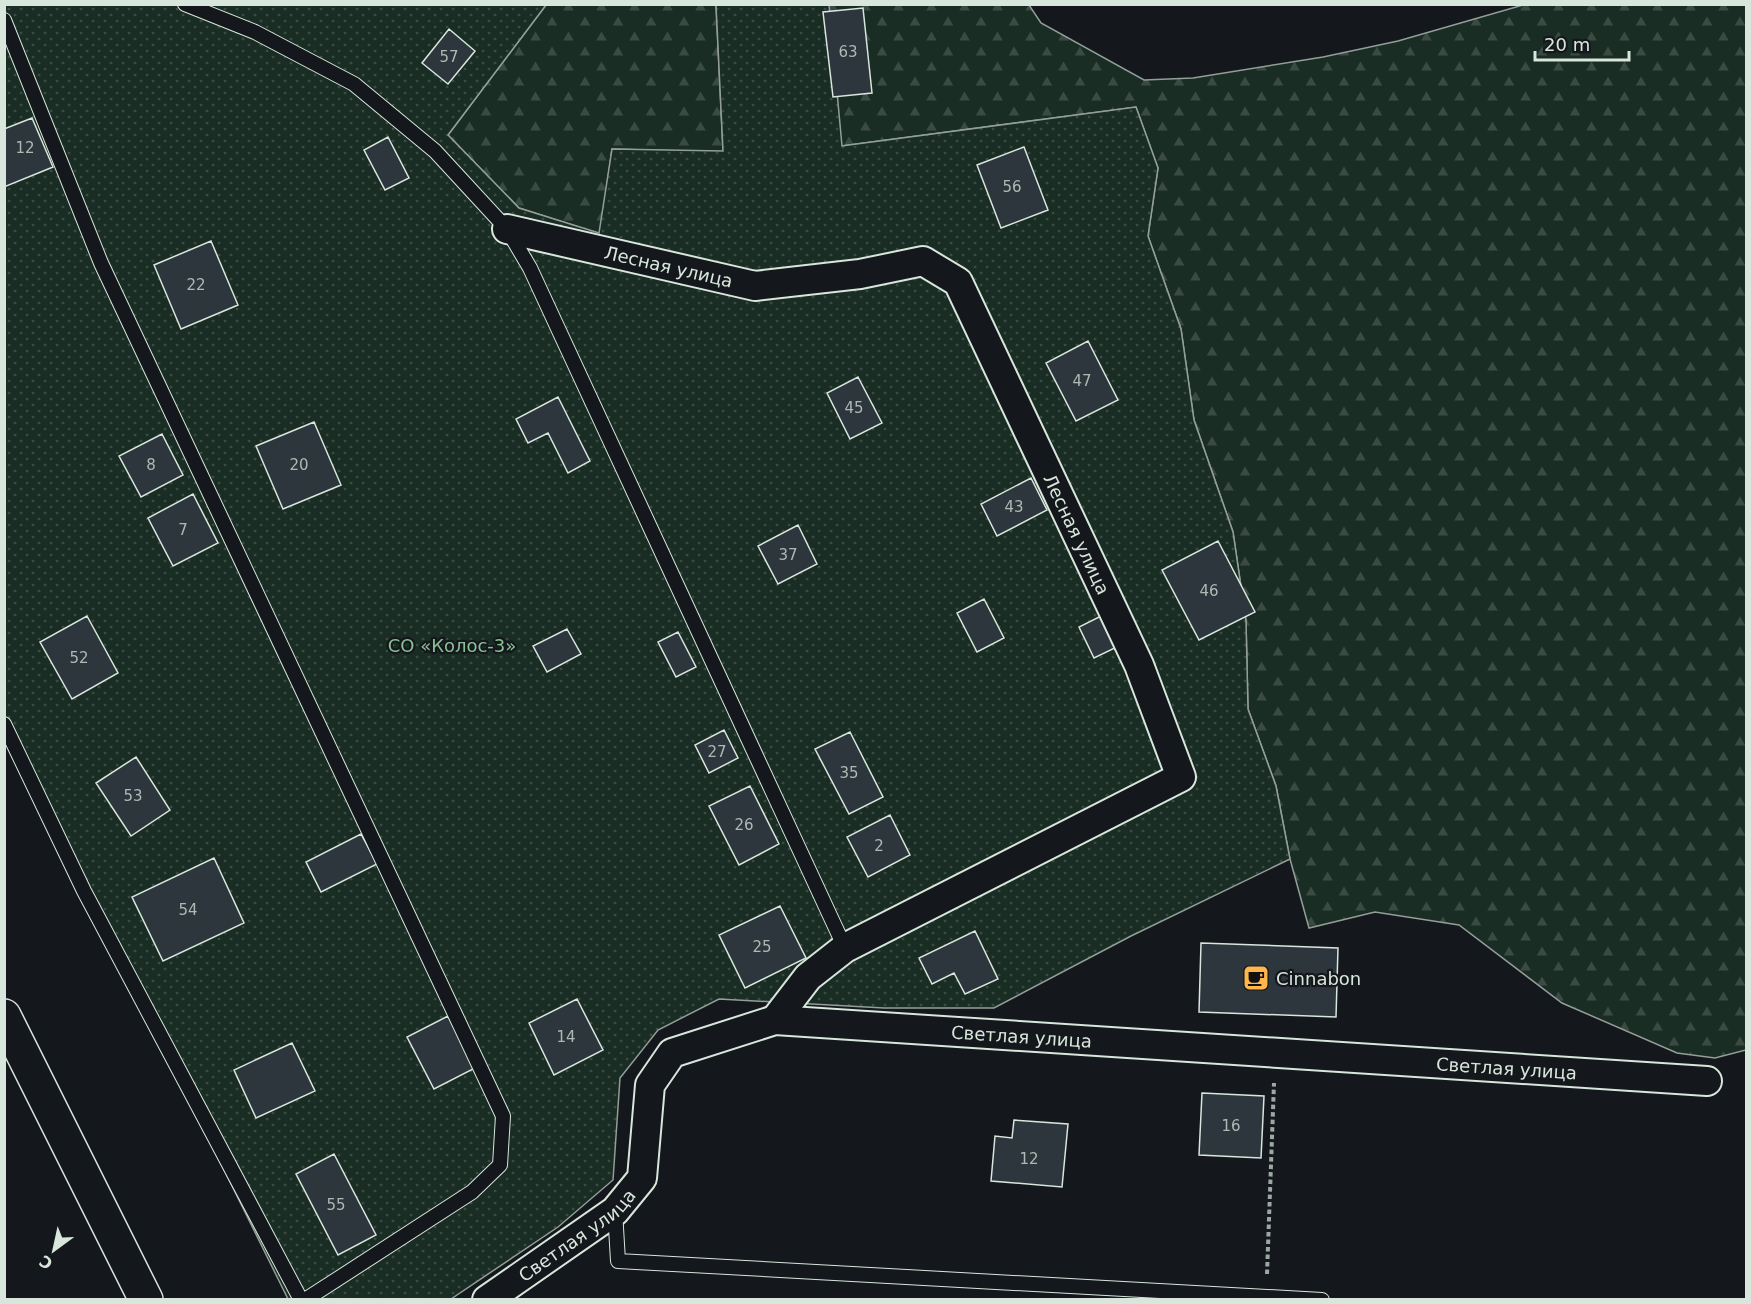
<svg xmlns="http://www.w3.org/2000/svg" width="1751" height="1304" font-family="'DejaVu Sans',sans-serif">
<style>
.forest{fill:url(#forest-firs);stroke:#939e99;stroke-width:1.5}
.park{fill:url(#park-dots);stroke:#939e99;stroke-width:1.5}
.building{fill:#2c363c;stroke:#d8e6dc;stroke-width:1.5}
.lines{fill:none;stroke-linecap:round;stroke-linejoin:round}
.service-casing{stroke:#d8e6dc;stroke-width:16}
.minor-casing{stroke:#d8e6dc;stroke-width:32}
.tertiary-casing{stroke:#d8e6dc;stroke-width:36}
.path{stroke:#9da8a2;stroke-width:4;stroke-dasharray:4.5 3;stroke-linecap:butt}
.service{stroke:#14181c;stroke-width:14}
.minor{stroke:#14181c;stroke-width:28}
.tertiary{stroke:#14181c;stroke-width:33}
.labels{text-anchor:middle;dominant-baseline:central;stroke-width:4.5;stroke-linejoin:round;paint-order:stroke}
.number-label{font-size:15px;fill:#adbab4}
.street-label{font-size:18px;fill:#d8e6dc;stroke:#14181c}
.park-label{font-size:18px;fill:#8ac095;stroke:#14181c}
.poi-label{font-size:18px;fill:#d8e6dc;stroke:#14181c;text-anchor:start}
</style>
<defs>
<pattern id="forest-firs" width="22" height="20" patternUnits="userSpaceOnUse" patternTransform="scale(1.5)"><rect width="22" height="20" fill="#1a2d24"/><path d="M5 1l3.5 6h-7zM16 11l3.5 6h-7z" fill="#3b4b43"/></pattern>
<pattern id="park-dots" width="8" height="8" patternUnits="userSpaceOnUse" patternTransform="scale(1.5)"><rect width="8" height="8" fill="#1a2d24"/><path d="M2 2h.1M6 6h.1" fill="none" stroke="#3b4b43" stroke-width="1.8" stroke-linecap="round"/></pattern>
</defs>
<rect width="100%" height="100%" fill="#14181c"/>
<path class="forest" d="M546 5H716L723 152 612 149 600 234 519 208 448 135Z
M829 5H1029L1041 23 1144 80 1193 78 1323 57 1398 41 1523 5H1746V1050L1715 1058 1677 1053 1562 1003 1459 925 1375 912 1309 928 1290 859 1276 786 1248 709 1246 621 1233 532 1194 420 1181 329 1148 236 1158 168 1136 107 841 146Z"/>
<path class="park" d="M5 5H546L448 135 519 208 599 233 612 149 723 151 716 5H829L842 146 1136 107 1158 168 1148 236 1181 329 1194 420 1233 532 1246 621 1248 709 1276 786 1290 859 1131 936 994 1008H884L719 999 658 1030 620 1078 613 1180 558 1227 451 1299H288L5 727Z"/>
<path class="building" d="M863 8 872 93 833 97 823 12Z
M449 29 475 51 448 84 422 63Z
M32 118 53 167 4 187V129Z
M388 137 409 178 385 190 364 150Z
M1024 147 1048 210 1001 228 977 165Z
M211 241 238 305 181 329 154 265Z
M1088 341 1118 400 1076 421 1046 363Z
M858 377 882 423 850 439 827 393Z
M558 397 590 461 568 473 548 433 528 443 516 419Z
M314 422 341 485 283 509 256 446Z
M162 434 183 475 141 497 119 456Z
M1031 478 1047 510 997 536 981 504Z
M193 494 218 543 173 566 148 518Z
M798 525 817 564 778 584 758 546Z
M1218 541 1255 612 1199 640 1162 570Z
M984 599 1004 638 977 652 957 613Z
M1103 615 1119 646 1094 658 1079 627Z
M87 616 118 673 72 699 40 642Z
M567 629 581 654 547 672 533 646Z
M678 632 696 667 676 677 658 642Z
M724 730 738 758 709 773 695 745Z
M850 732 883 797 849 814 815 749Z
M136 757 170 810 131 836 96 783Z
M750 786 779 844 739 865 709 806Z
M890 815 910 855 868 877 847 837Z
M361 834 377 864 321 892 306 862Z
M214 858 244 923 163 961 132 897Z
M780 906 806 958 745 988 719 935Z
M975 931 998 979 965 994 954 973 932 984 919 958Z
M1201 943 1338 948 1336 1017 1199 1012Z
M577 999 603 1050 554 1075 529 1023Z
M448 1016 475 1068 434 1089 407 1037Z
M292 1043 315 1091 256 1118 234 1070Z
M1202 1093 1264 1096 1261 1158 1199 1155Z
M1014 1120 1068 1124 1062 1187 991 1181 995 1136 1012 1138Z
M334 1154 376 1235 338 1255 296 1174Z"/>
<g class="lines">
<g class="service-casing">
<path id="service" d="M185 4 255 32 354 84 435 151 507 229 530 268 845 948
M4 20 101 263 503 1116 500 1165 472 1192 305 1300
M4 724 84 891 301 1300
M615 1211 618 1261 1322 1300"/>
</g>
<g class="minor-casing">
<g id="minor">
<path id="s1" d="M507 229 755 286 860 274 923 261 958 282 1139 665 1181 777 845 948 808 977 775 1020"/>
<path id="s2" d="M487 1300 615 1211 642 1178 650 1085 672 1053 775 1020 1707 1081"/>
</g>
</g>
<g class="tertiary-casing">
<path id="tertiary" d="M4 1016 146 1300"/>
</g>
<path class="path" d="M1267 1274 1274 1083"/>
<use href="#service" class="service"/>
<use href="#minor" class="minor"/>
<use href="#tertiary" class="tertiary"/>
</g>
<defs>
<g id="cafe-square" transform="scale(1.35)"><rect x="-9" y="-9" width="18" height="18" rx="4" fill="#ffb74d" stroke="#14181c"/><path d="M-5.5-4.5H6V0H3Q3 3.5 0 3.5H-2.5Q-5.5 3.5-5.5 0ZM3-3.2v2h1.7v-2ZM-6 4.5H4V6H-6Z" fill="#111"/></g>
</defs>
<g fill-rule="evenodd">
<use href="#cafe-square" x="1256" y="978"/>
</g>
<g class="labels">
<g class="number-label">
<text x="848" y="52">63</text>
<text x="449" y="57">57</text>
<text x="25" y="148">12</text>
<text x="1012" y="187">56</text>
<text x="196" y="285">22</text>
<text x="1082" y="381">47</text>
<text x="854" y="408">45</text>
<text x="151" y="465">8</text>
<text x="299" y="465">20</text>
<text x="1014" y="507">43</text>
<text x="183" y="530">7</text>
<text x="788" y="555">37</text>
<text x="1209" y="591">46</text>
<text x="79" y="658">52</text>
<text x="717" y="752">27</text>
<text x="849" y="773">35</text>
<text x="133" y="796">53</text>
<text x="744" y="825">26</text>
<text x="879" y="846">2</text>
<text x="188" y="910">54</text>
<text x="762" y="947">25</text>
<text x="566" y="1037">14</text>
<text x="1231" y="1126">16</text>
<text x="1029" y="1159">12</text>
<text x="336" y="1205">55</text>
</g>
<g class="street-label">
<text stroke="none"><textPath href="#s1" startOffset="166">Лесная улица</textPath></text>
<text stroke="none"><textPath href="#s1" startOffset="744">Лесная улица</textPath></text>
<text stroke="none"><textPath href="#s2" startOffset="686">Светлая улица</textPath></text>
<text stroke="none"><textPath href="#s2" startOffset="1172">Светлая улица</textPath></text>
<text stroke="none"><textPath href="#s2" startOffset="111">Светлая улица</textPath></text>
</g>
<g class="park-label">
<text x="452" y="645">СО «Колос-3»</text>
</g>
<g class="poi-label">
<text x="1276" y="978">Cinnabon</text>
</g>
</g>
<rect width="1751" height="1304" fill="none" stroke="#d8e6dc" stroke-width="12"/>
<g transform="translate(54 1250) rotate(213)" stroke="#14181c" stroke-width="4.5" paint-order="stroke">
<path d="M0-4.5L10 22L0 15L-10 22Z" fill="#d8e6dc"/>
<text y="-9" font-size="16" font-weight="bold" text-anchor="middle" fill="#d8e6dc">С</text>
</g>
<path d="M1535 51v9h94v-9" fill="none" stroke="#d8e6dc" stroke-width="3"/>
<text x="1544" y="51" font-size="18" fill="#d8e6dc" stroke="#14181c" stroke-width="4.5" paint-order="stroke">20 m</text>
</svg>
